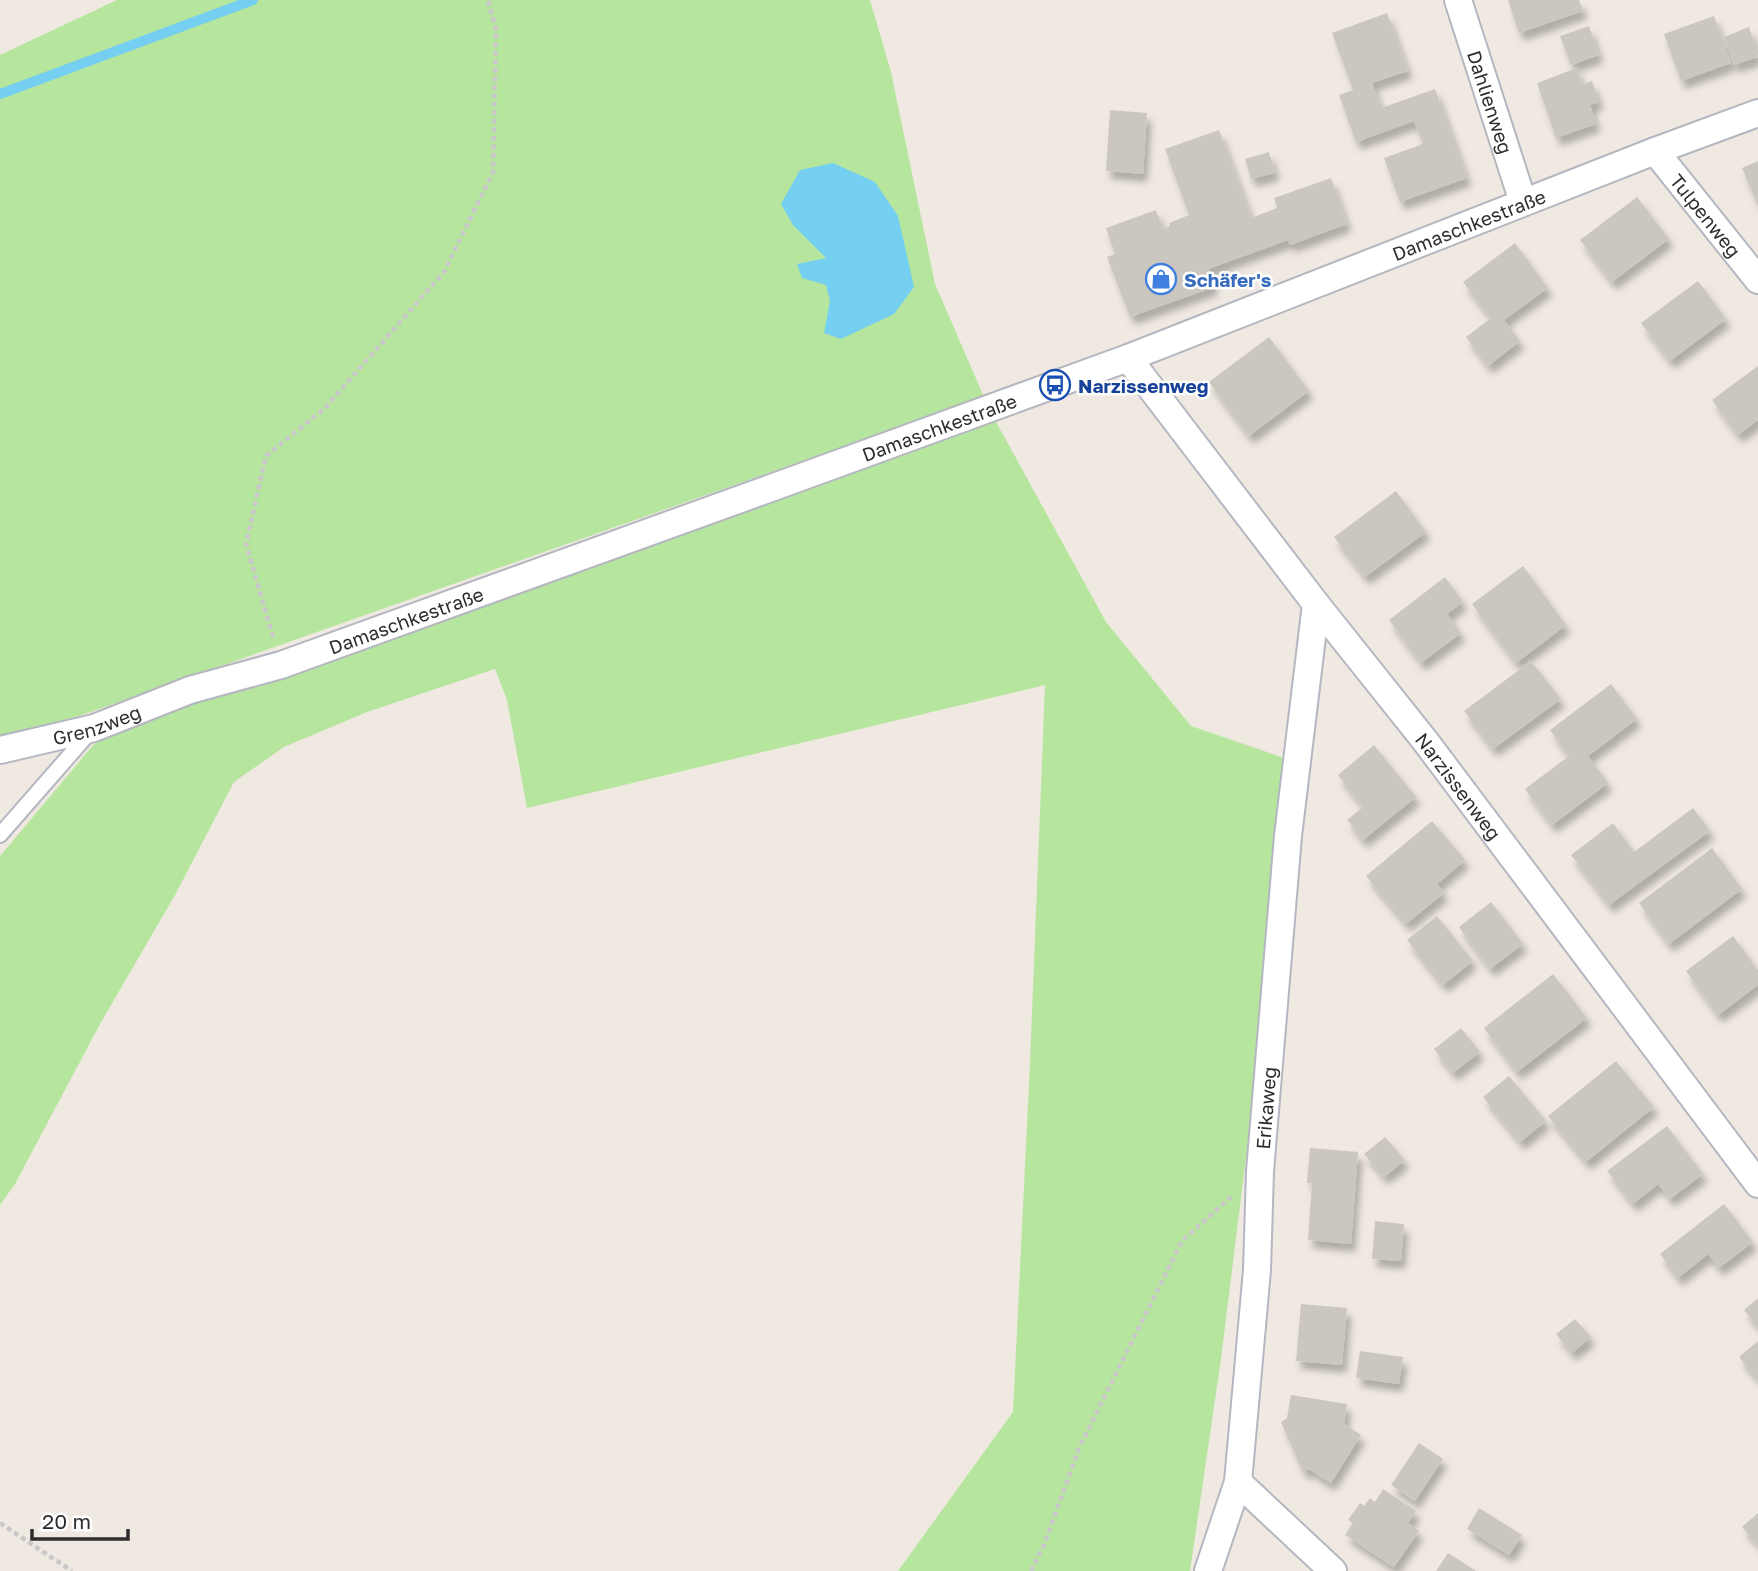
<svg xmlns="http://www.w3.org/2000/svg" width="1758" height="1571" font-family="'Golos Text',sans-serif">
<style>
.green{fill:#b6e59e}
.water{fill:#75cff0}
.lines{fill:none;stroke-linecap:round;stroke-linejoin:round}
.stream{stroke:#75cff0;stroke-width:10}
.building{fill:#cbc7bf;filter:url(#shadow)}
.lane-casing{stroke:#b4b7c1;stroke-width:18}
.street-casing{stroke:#b4b7c1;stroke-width:30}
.path{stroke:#c9c9c9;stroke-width:4.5;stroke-dasharray:5 3.5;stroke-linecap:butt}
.lane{stroke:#fff;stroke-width:14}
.street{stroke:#fff;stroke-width:26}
.labels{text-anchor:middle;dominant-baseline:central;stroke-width:5;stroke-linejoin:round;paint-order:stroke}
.street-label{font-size:19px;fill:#2e2e2e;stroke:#fff}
.shop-label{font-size:19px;font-weight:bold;fill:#366cbe;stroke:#fff;text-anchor:start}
.transit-label{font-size:19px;font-weight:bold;fill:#164399;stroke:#fff;text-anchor:start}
</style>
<defs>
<filter id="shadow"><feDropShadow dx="4.5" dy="8" stdDeviation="3.5" flood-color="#0004"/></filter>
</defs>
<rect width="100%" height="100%" fill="#efe9e1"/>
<path class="green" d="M117 0H870L891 72 935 284 984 397 82 715 0 737V55Z
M995 420 1106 622 1191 726 1287 759 1265 1004 1221 1359 1190 1571H898L1013 1412 1030 1064 1045 685 527 808 507 700 495 669 367 712 284 747 234 782 175 895 100 1024 15 1184 0 1205V856L100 737Z"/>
<path class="water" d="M833 163 875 182 898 216 914 287 894 314 841 339 824 333 830 301 826 285 802 278 797 264 826 258 793 225 781 204 800 170Z"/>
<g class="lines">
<path class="stream" d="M0 94 253 0"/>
</g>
<path class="building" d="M1508 0H1579L1583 11 1519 33Z
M1387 13 1408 71 1372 83 1381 108 1435 89 1467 178 1400 202 1384 158 1423 144 1414 121 1356 142 1339 95 1353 90 1332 33Z
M1714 16 1731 63 1681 81 1664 34Z
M1589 26 1599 55 1571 65 1560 36Z
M1749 27 1758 57 1734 65 1724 37Z
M1577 68 1582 85 1592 81 1599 102 1590 105 1596 124 1556 138 1537 83Z
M1110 110 1147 113 1143 174 1106 171Z
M1219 130 1251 218 1277 208 1274 198 1331 178 1347 224 1290 245 1288 240 1208 269 1214 287 1130 317 1107 257 1115 254 1106 228 1156 210 1163 229 1170 226 1169 223 1189 215 1165 149Z
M1269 152 1275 173 1251 179 1245 159Z
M1758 161V206L1742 168Z
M1637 197 1669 239 1612 282 1580 240Z
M1515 243 1548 288 1504 320 1520 341 1488 366 1466 337 1491 318 1463 282Z
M1698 281 1726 319 1670 361 1641 323Z
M1269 337 1309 391 1249 436 1209 382Z
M1758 366V420L1738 435 1712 400Z
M1396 491 1426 532 1365 577 1334 537Z
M1523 566 1566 625 1516 663 1472 604Z
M1445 577 1463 602 1447 614 1461 633 1421 663 1389 620Z
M1531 661 1561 699 1493 749 1464 711Z
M1611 684 1637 719 1588 756 1608 783 1552 825 1525 789 1569 756 1550 730Z
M1374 745 1416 797 1363 840 1347 820 1363 807 1338 775Z
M1693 808 1710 831 1609 905 1571 855 1613 823 1634 852Z
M1432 821 1465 860 1437 884 1444 893 1406 924 1366 876Z
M1712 848 1742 889 1669 944 1639 903Z
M1491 902 1523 944 1490 969 1459 927Z
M1437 916 1473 961 1443 985 1407 940Z
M1733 936 1758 970V985L1718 1015 1686 971Z
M1553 974 1587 1018 1517 1072 1484 1028Z
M1461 1028 1480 1052 1453 1073 1434 1049Z
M1616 1061 1654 1107 1586 1162 1548 1116Z
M1509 1076 1546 1121 1520 1142 1483 1097Z
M1667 1126 1703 1174 1670 1199 1658 1184 1633 1204 1607 1171Z
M1385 1137 1405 1160 1384 1177 1364 1154Z
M1310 1148 1358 1152 1351 1244 1308 1240 1312 1183H1307Z
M1724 1204 1753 1242 1719 1268 1708 1254 1678 1278 1660 1254Z
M1375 1221 1404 1224 1401 1261 1372 1259Z
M1758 1298V1327L1744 1310Z
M1301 1304 1347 1308 1342 1365 1296 1361Z
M1575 1319 1591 1337 1572 1353 1556 1334Z
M1758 1341V1380L1739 1357Z
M1360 1351 1403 1357 1399 1384 1356 1378Z
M1291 1395 1347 1404 1344 1424 1361 1435 1331 1483 1309 1469 1303 1472 1281 1422 1287 1418Z
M1419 1443 1443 1459 1415 1501 1391 1485Z
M1383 1489 1416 1511 1408 1523 1419 1531 1394 1567 1345 1535 1353 1523 1348 1520 1360 1503 1364 1506 1370 1498 1375 1502Z
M1479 1508 1522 1535 1509 1555 1467 1529Z
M1758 1513V1545L1742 1527Z
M1448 1553 1476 1571H1436Z"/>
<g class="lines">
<g class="lane-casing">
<path id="lane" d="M0 835 90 732"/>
</g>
<g class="street-casing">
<g id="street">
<path id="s1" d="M1458 0 1523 202"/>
<path id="s2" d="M1655 151 1758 280"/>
<path id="s3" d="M1128 358 1316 604 1426 742 1758 1184"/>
<path id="s4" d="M0 750 94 728 190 690 281 665 771 488 1128 358 1655 151 1758 113"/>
<path d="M1238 1482 1333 1571"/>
<path id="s5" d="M1208 1571 1238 1482 1257 1270 1260 1171 1288 836 1316 604"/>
</g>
</g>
<path class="path" d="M273 637 246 544 266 456 325 408 444 272 493 172 496 29 488 0
M0 1523 72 1571
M1031 1571 1044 1545 1079 1448 1182 1241 1231 1197"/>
<use href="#lane" class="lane"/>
<use href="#street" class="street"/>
</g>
<defs>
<g id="shop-ring" transform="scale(1.575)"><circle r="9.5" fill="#fff" stroke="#3f7fe0" stroke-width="1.5"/><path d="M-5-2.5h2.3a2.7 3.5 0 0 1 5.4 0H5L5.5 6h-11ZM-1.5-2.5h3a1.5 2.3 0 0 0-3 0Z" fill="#3f7fe0"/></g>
<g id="bus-ring" transform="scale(1.575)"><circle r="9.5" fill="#fff" stroke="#1a4fb4" stroke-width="1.5"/><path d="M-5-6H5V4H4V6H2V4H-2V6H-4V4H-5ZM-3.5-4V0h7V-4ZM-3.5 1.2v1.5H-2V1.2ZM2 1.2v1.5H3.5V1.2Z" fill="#1a4fb4"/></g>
</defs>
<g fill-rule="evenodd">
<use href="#shop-ring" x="1161" y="279"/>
<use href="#bus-ring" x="1055" y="385"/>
</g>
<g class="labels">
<g class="street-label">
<text stroke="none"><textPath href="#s1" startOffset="107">Dahlienweg</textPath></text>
<text stroke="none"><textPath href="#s2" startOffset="82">Tulpenweg</textPath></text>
<text stroke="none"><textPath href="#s4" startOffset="1561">Damaschkestraße</textPath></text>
<text stroke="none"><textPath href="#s4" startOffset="994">Damaschkestraße</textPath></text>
<text stroke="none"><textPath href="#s4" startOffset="427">Damaschkestraße</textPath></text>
<text stroke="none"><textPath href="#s4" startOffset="100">Grenzweg</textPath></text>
<text stroke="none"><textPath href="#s3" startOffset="541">Narzissenweg</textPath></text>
<text stroke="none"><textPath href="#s5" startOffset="469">Erikaweg</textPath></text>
</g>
<g class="shop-label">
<text x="1184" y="279">Schäfer's</text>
</g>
<g class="transit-label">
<text x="1078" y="385">Narzissenweg</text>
</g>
</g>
<path d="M32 1529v10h96v-10" fill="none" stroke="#2e2e2e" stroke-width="3.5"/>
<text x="42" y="1529" font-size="21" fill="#2e2e2e" stroke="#ffffff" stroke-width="5" paint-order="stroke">20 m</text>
</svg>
